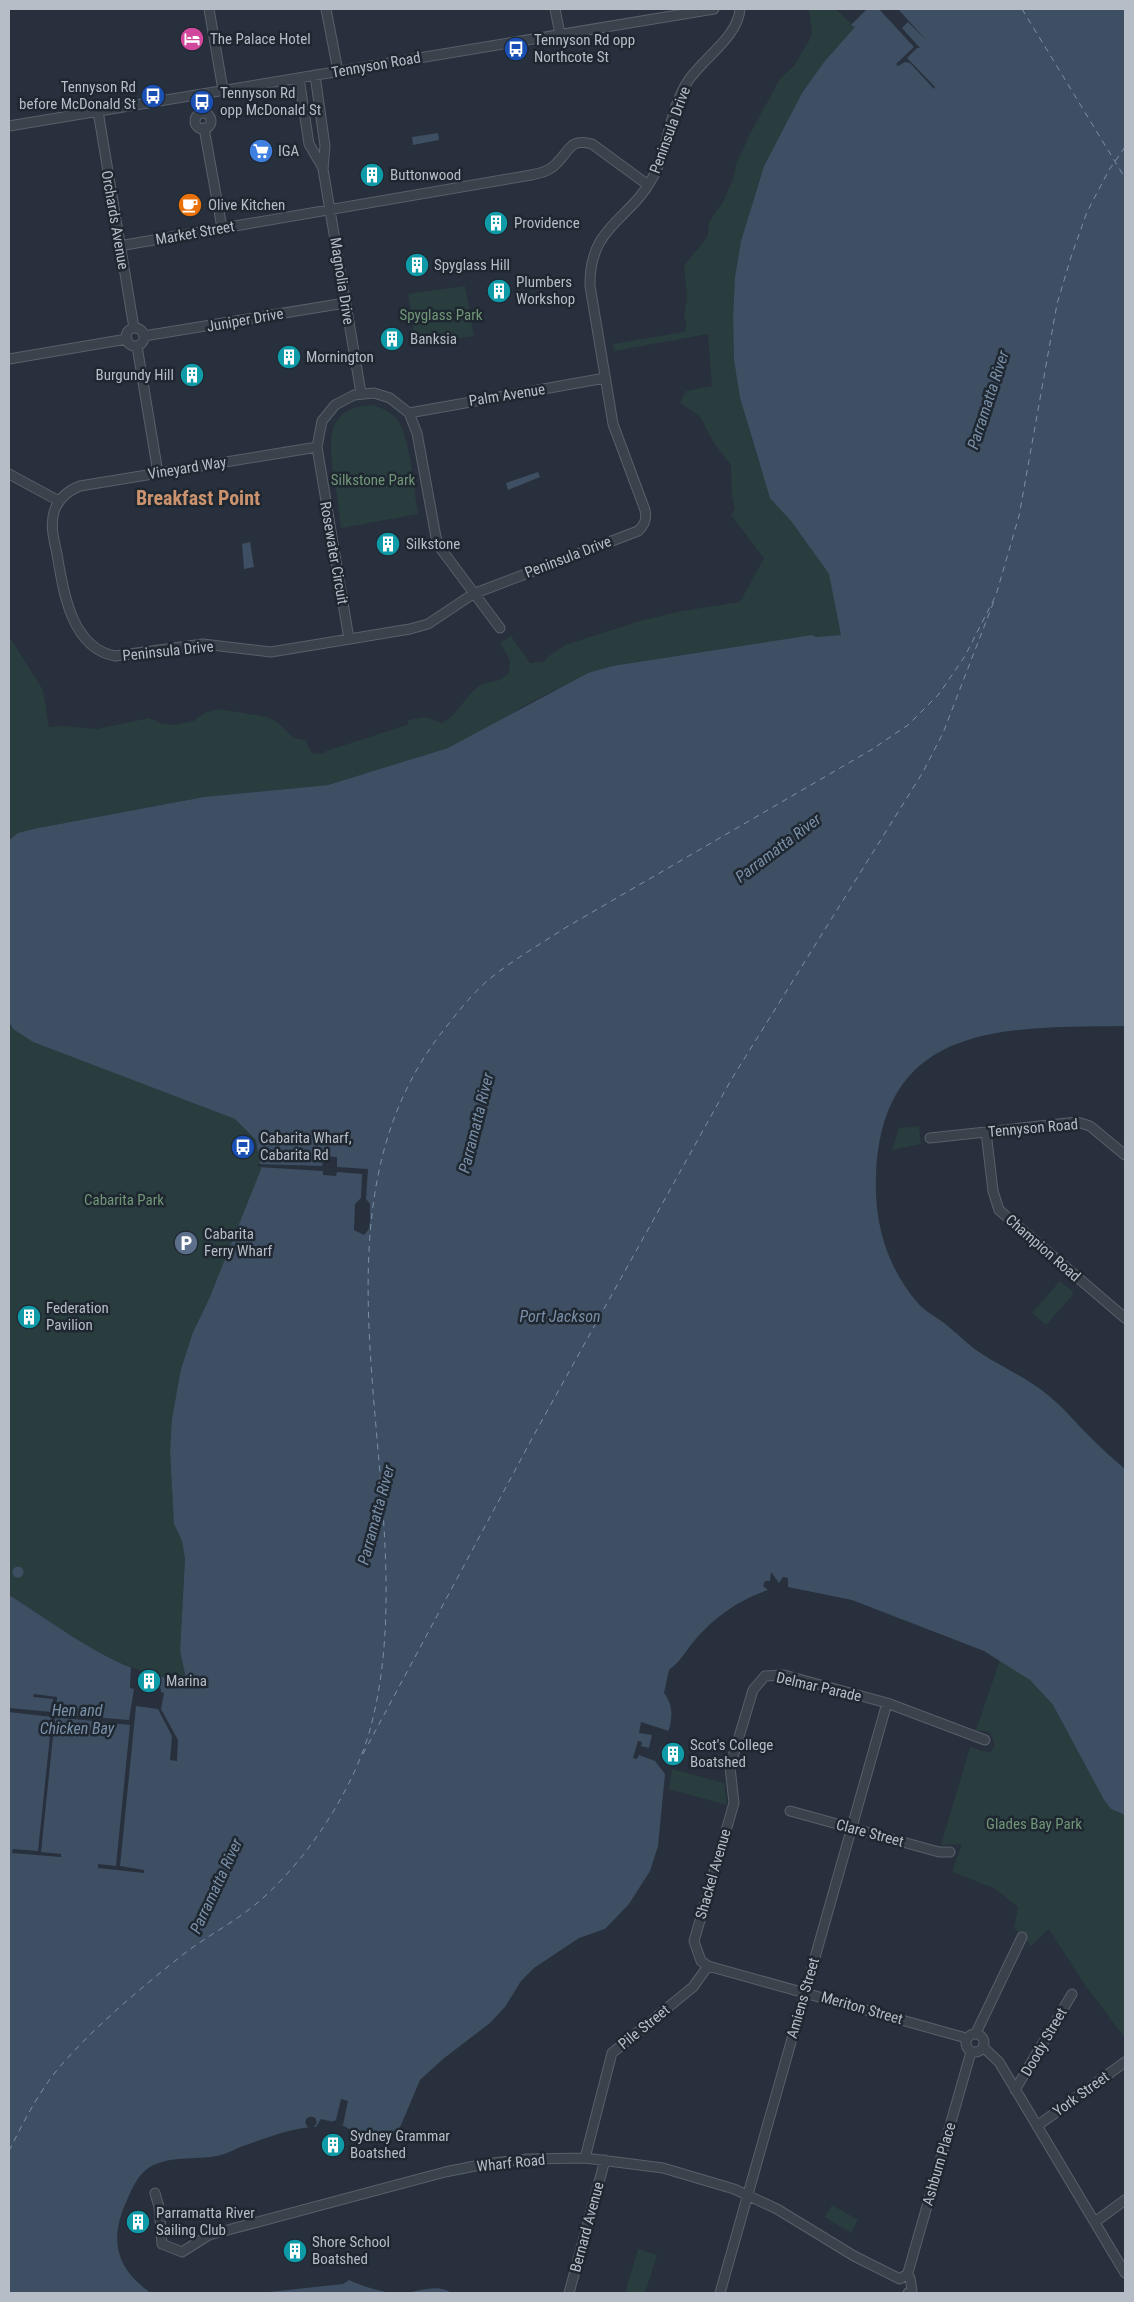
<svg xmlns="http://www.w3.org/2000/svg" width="1134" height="2302" font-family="'Roboto Condensed',sans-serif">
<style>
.green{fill:#293d3e}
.water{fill:#3e4f63}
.pier{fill:#27303c}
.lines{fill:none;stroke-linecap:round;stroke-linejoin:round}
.ferry{stroke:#7a8fa8;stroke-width:1;stroke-dasharray:6 5;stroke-linecap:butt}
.minor-casing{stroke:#58606a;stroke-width:11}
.minor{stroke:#3a424c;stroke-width:9}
.labels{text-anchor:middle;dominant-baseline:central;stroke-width:5;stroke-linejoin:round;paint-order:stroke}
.poi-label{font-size:15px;fill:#b6bdc7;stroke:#1f2731;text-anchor:start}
.street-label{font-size:15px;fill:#b6bdc7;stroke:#1f2731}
.park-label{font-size:15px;fill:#709677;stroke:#1f2731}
.water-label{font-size:16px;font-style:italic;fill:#7a8fa8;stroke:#1f2731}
.district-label{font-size:20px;font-weight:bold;fill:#ca936e;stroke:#1f2731}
</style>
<rect width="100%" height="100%" fill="#27303c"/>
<path class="green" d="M809 9H835L855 27 824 62 802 93 764 166 741 241 735 277 733 317 734 360 740 398 760 467 791 521 829 574 842 635 816 637 812 635 612 666 588 673 527 704 480 733 448 748 328 785 204 797 33 829 18 833 9 840V636L43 690 49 727 63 726 97 729 149 718 162 724 174 725 194 721 204 713 219 709 267 717 277 722 294 738 305 740 312 753 323 754 326 751 407 725 409 720 425 717 442 723C460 714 465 694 481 685 493 679 496 685 509 673L510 660 500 643 511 636 530 663 544 662 546 658 565 645 640 621 682 611 740 602 764 558 731 515 735 509 732 496 731 465 714 443 700 416 680 403 686 391 712 386 708 334 614 351 613 344 684 332 687 325 684 317 687 297 684 266 708 236 709 222 722 204 733 180 736 164 750 134 780 79 794 66 810 39 812 32Z
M465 286 474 336 416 344 408 294Z
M371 405C380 407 388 410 395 417 410 431 414 492 418 514L341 528C339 511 337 494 334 478 329 443 324 408 371 405Z
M9 1022 13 1029 33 1042 235 1119 256 1140 261 1169 209 1299 193 1332 181 1369 170 1452 174 1524 182 1541 185 1559 180 1651 185 1674 182 1680C118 1675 61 1627 9 1595Z
M919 1126 921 1144 892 1150 899 1128Z
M1060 1281 1074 1293 1046 1325 1032 1313Z
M1000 1660 1030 1680 1053 1705 1104 1800 1111 1809 1125 1815V2038L1083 1982 1049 1929 1031 1946 1014 1928 1018 1907 994 1888 952 1872 962 1844 941 1845 970 1747 982 1751 991 1752 995 1744 990 1732 976 1730Z
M672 1769 724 1783 727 1805 669 1789Z
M832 2205 858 2220 851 2233 825 2217Z
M638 2249 657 2255 645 2293H625Z"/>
<path class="water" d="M867 9H1125V1026C1007 1028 882 1020 876 1176 874 1223 887 1267 917 1302 924 1311 935 1316 944 1323 957 1333 969 1346 982 1354 1004 1368 1029 1379 1049 1396 1064 1408 1076 1423 1089 1436 1101 1448 1113 1459 1125 1469V1815L1111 1809 1104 1800 1053 1705 1030 1680 984 1651 852 1600 788 1587V1578L783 1577 779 1583 771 1572 770 1581H765L763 1586 768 1590C739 1600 714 1617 694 1641 685 1652 681 1661 669 1670L664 1693C681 1715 665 1739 655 1761L665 1774 658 1846 650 1871 629 1904 605 1929 579 1938 534 1968 521 1981 505 2007 490 2023 443 2059 420 2080 398 2132C370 2145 368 2140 344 2126 338 2122 329 2121 321 2119L316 2127C294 2127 266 2138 246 2145 236 2148 228 2154 217 2156 195 2160 167 2155 147 2169 138 2176 132 2188 128 2198 109 2237 114 2268 151 2293H9V1595C61 1627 119 1676 182 1680L185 1674 180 1651 185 1559 182 1541 174 1524 170 1452 172 1419 181 1369 193 1332 209 1299 261 1169 256 1140 235 1119 33 1042 13 1029 9 1022V840L18 833 33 829 204 797 328 785 448 748 588 673 612 666 812 635 816 637 841 635 829 574 791 521 770 498 740 398 734 360 733 317 735 277 741 241 764 166 802 93 824 62 855 27 851 25Z
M438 133 439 140 413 145 412 137Z
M538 472 540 477 508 490 506 483Z
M250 542 254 567 244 569 242 544Z
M12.5 1572a5.5 5.5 0 1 1 11 0a5.5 5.5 0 1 1-11 0Z
M349 2280C365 2287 385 2294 402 2293 421 2292 435 2283 452 2293H260L343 2284Z"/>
<path class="pier" d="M879 9H898L927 41 908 22 902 28 920 48H917L907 58 935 87 934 89 910 63 905 62 898 66 896 64 914 47Z
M324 1156 337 1157V1167L368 1169 366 1199 370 1204V1220L369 1229 364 1235 354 1230 355 1204 361 1198 362 1174 337 1172 336 1176 323 1175V1171L258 1167 257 1164 322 1166Z
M131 1667 160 1678 159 1688 161 1689V1692L164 1693 161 1709 178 1740 177 1761 170 1760 172 1736 158 1709 136 1706 120 1866 144 1870V1873L98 1868V1864L116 1866 130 1725 55 1717 41 1852 61 1854V1857L12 1853 13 1849 38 1851 52 1717 9 1712V1708L52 1712 53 1699 33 1697 34 1694 57 1697 56 1714 129 1720 134 1689 130 1688Z
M641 1722 669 1731 655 1761 639 1755 637 1759 633 1758 638 1741 642 1742 641 1746 649 1748 652 1735 639 1733Z
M341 2099 348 2101 343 2125 332 2122 336 2120Z
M305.5 2122a5.5 5.5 0 1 1 11 0a5.5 5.5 0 1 1-11 0Z"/>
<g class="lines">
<path class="ferry" d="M1022 9 1125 178
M363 1754 535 1433 731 1080 923 772 943 733 994 601
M9 2151C23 2123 37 2095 57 2070 92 2029 137 1991 180 1957 202 1939 228 1926 251 1908 304 1866 356 1788 372 1722 427 1503 293 1230 439 1036 454 1017 469 997 487 981 511 961 539 945 565 928L871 750 908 725 939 694 965 656 996 595 1019 516 1057 304 1071 257 1087 212 1109 170 1125 147"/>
<g class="minor-casing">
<path id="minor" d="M209 9 223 90
M326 9 338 71
M555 9 560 34
M315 75 325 146 323 169 361 393
M299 78 309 144 323 168
M98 111 134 328
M195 121a8 8 0 1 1 16 0a8 8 0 1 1-16 0Z
M9 126 714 9
M204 128 222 228
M119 246 531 175C541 173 550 171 557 163 570 150 570 138 592 144L648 185
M126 337a9 9 0 1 1 18 0a9 9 0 1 1-18 0Z
M144 336 345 303
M137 346 158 473
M9 359 127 339
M409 413 605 378
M317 447 80 486C67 491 58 499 54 512 50 526 54 540 57 554 63 590 71 648 115 656L203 644 271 652 410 629 428 624 473 594 638 531C645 525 647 519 645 510L613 424 590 286C589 225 630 221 653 177 669 147 669 110 688 81 703 58 738 37 740 9
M9 474 59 501
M349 639 317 447 322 421 335 405 354 395 374 393 390 398 409 413 417 433 436 537 441 549 500 628
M986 1132 993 1191 999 1210 1125 1318
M930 1138 1077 1122 1090 1126 1125 1155
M790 1811 939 1852H950
M976 2033 1022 1937
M966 2043a9 9 0 1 1 18 0a9 9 0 1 1-18 0Z
M966 2038 708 1966 701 1961 694 1941 734 1803 730 1767 753 1690 765 1676 784 1675 887 1703 985 1740
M983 2047 999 2062 1125 2273
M1015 2090 1072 1994
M1037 2126 1125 2062
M585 2158 612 2053 693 1987 708 1966
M155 2193 159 2207 162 2244 182 2252 209 2235 445 2172 485 2164 527 2159 585 2158 663 2168 734 2189 777 2209 854 2256 900 2279
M1095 2222 1125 2200
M904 2276 910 2278 912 2290 908 2293
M907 2276 971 2052
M569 2293 605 2160
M720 2293 887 1703"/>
</g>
<use href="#minor" class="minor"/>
</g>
<defs>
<g id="hotel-disc" transform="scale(1.25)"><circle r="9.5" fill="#d1479c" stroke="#1f2731"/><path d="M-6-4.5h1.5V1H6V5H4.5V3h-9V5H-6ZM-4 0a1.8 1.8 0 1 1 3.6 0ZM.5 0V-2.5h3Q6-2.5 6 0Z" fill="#fff"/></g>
<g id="bus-disc" transform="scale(1.25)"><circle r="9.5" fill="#1a4fb4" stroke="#1f2731"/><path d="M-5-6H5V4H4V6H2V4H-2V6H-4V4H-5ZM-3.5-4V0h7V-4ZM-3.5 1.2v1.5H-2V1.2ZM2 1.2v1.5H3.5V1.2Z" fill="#fff"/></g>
<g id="supermarket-disc" transform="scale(1.25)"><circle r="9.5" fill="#3f7fe0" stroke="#1f2731"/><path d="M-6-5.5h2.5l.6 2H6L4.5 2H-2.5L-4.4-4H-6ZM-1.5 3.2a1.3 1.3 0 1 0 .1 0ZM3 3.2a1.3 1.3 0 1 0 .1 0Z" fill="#fff"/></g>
<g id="building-disc" transform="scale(1.25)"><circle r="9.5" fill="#0f9aa8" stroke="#1f2731"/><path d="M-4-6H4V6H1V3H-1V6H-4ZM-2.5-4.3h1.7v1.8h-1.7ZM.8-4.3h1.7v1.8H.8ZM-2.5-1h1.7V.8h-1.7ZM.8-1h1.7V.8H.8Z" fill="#fff"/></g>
<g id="cafe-disc" transform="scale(1.25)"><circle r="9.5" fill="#e8710a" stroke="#1f2731"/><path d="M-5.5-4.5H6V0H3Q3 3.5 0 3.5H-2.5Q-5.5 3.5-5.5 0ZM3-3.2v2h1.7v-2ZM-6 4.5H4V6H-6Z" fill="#fff"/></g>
<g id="parking-disc" transform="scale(1.25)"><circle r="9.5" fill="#5c6f8a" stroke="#1f2731"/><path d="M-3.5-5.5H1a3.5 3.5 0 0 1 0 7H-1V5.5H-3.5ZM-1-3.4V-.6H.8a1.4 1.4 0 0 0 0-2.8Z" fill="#fff"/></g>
</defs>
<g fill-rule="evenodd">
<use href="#hotel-disc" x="192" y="39"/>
<use href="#bus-disc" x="516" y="49"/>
<use href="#bus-disc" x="153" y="96"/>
<use href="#bus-disc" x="202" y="102"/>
<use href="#supermarket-disc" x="261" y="151"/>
<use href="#building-disc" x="372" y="175"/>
<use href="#cafe-disc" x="190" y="205"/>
<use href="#building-disc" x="496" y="223"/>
<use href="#building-disc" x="417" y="265"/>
<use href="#building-disc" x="499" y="291"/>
<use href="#building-disc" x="392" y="339"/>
<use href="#building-disc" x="289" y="357"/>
<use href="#building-disc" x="192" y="375"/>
<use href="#building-disc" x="388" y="544"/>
<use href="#bus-disc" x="243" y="1147"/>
<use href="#parking-disc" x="186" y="1243"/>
<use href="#building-disc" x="29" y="1317"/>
<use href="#building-disc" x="149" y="1681"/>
<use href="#building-disc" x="673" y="1754"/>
<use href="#building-disc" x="333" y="2145"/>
<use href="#building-disc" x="138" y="2222"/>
<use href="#building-disc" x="295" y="2251"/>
</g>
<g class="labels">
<g class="poi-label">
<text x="210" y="39">The Palace Hotel</text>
<text x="534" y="40">Tennyson Rd opp<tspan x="534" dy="17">Northcote St</tspan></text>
<text x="136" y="87" text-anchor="end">Tennyson Rd<tspan x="136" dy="17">before McDonald St</tspan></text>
<text x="220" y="93">Tennyson Rd<tspan x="220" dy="17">opp McDonald St</tspan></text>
<text x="278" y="151">IGA</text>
<text x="390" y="175">Buttonwood</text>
<text x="208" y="205">Olive Kitchen</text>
<text x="514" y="223">Providence</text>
<text x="434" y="265">Spyglass Hill</text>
<text x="516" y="282">Plumbers<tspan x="516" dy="17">Workshop</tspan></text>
<text x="410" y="339">Banksia</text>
<text x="306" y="357">Mornington</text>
<text x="174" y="375" text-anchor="end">Burgundy Hill</text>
<text x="406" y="544">Silkstone</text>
<text x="260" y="1138">Cabarita Wharf,<tspan x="260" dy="17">Cabarita Rd</tspan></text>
<text x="204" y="1234">Cabarita<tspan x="204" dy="17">Ferry Wharf</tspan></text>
<text x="46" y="1308">Federation<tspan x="46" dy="17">Pavilion</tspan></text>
<text x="166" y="1681">Marina</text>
<text x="690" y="1745">Scot's College<tspan x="690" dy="17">Boatshed</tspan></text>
<text x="350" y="2136">Sydney Grammar<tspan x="350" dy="17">Boatshed</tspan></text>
<text x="156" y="2213">Parramatta River<tspan x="156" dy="17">Sailing Club</tspan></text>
<text x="312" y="2242">Shore School<tspan x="312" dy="17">Boatshed</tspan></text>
</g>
<g class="street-label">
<text transform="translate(376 65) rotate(-10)">Tennyson Road</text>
<text transform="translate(670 130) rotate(-70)">Peninsula Drive</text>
<text transform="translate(115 220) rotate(80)">Orchards Avenue</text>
<text transform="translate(195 233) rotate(-10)">Market Street</text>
<text transform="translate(342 281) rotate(81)">Magnolia Drive</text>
<text transform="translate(245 320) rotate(-10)">Juniper Drive</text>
<text transform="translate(507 395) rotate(-9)">Palm Avenue</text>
<text transform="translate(187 468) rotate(-9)">Vineyard Way</text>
<text transform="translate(334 553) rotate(80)">Rosewater Circuit</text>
<text transform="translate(568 557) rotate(-21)">Peninsula Drive</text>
<text transform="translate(168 651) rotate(-6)">Peninsula Drive</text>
<text transform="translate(1033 1128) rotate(-5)">Tennyson Road</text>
<text transform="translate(1043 1248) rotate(41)">Champion Road</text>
<text transform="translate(819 1687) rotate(13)">Delmar Parade</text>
<text transform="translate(870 1833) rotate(15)">Clare Street</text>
<text transform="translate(713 1874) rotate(-74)">Shackel Avenue</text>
<text transform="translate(803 1998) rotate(-74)">Amiens Street</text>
<text transform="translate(862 2008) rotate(16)">Meriton Street</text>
<text transform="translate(644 2027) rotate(-39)">Pile Street</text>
<text transform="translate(1044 2042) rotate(-60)">Doody Street</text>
<text transform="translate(1081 2094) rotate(-36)">York Street</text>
<text transform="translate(511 2163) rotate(-6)">Wharf Road</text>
<text transform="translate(939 2164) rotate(-74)">Ashburn Place</text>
<text transform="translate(587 2227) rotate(-75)">Bernard Avenue</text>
</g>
<g class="park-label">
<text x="441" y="315">Spyglass Park</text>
<text x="373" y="480">Silkstone Park</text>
<text x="124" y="1200">Cabarita Park</text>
<text x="1034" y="1824">Glades Bay Park</text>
</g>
<g class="water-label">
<text transform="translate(988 400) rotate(-72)">Parramatta River</text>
<text transform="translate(778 848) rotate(-37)">Parramatta River</text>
<text transform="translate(476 1123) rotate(-76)">Parramatta River</text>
<text x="560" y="1316">Port Jackson</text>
<text transform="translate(376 1515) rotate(-75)">Parramatta River</text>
<text x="77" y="1710">Hen and<tspan x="77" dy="18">Chicken Bay</tspan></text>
<text transform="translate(216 1886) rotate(-65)">Parramatta River</text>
</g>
<g class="district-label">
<text x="198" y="498">Breakfast Point</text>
</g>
</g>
<rect width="1134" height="2302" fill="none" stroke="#b6bdc7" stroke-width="20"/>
</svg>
